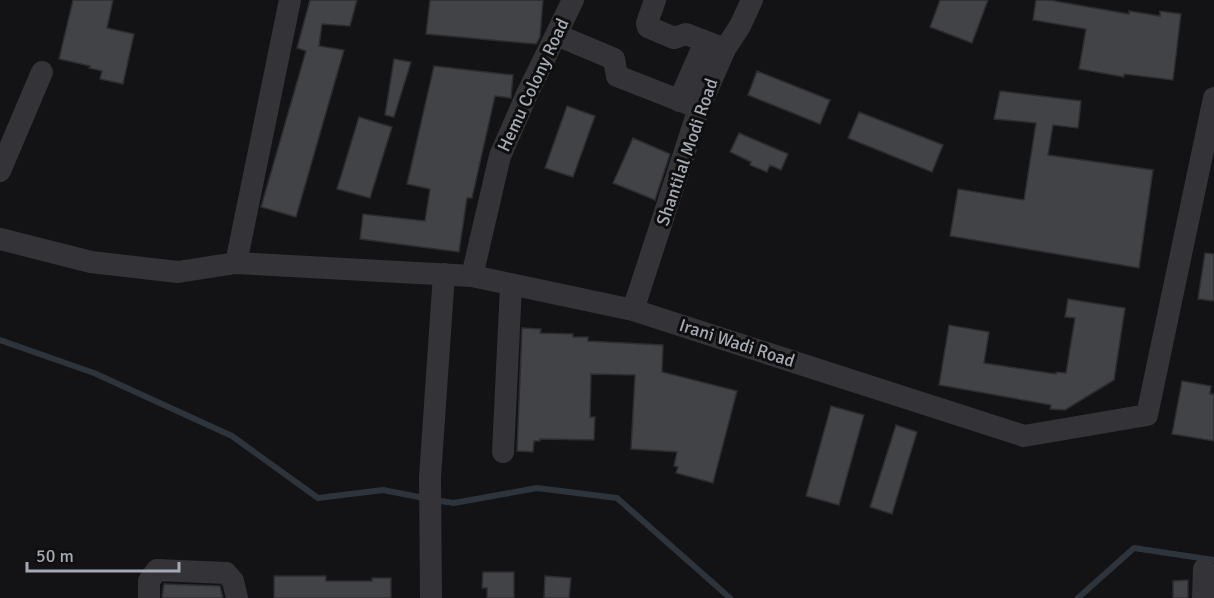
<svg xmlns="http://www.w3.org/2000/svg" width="1214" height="598" font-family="Signika,sans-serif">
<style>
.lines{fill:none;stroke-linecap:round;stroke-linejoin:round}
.stream{stroke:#2d343b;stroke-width:6}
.building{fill:#424347;stroke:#2d2d30;stroke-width:1.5}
.minor{stroke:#343438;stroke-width:22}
.labels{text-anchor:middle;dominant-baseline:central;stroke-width:6;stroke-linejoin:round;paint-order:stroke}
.street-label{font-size:18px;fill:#a5a9b3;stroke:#0e0e0f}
</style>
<rect width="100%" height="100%" fill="#131214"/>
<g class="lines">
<path class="stream" d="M0 340 94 373 232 436 318 498 383 490 424 498
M434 500 454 503 537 488 617 498 730 598
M1078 598 1134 548 1214 560"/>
</g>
<path class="building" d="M73 0H113L107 28 134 34 123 84 100 79 102 71 89 68 90 66 59 59Z
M310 0H357L350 26 322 24 319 46 344 50 296 217 261 207 306 51 297 48Z
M430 0H543L540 37 536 44 426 34Z
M940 0H988L972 43 930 27Z
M1036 0H1049L1129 14V11L1160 16V11L1181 14 1173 80 1124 74V77L1079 69 1086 29 1033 20Z
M394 59 411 62 394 117 385 115Z
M434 66 513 75 511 98 495 96 472 198H467L459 252 360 239 363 214 425 221 430 189 407 184Z
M757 71 830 100 820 124 748 95Z
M1000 91 1081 101 1078 128 1053 125 1048 155 1153 170 1139 268 950 236 958 189 1024 200 1036 123 994 119Z
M567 106 595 116 573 177 545 168Z
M859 112 943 145 932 172 848 138Z
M359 117 392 127 370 198 337 189Z
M739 133 788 154 781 170 770 165 767 172 750 165 751 162 730 152Z
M633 138 670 154 655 200 613 183Z
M1205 253 1214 254V301L1198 299Z
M1068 299 1125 308 1114 380 1065 410 1050 409 1051 405 939 385 949 325 989 332 984 363 1056 374V372L1066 373 1075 318 1065 317Z
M522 328 541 329 540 333 573 334V337H588V341L663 345 662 372 737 391 713 483 676 473 678 467 674 466 677 452 631 449 635 375 591 374 590 417H595L594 440 540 439V441H534L533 452 517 451Z
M1182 381 1211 386 1210 394H1214V441L1172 434Z
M831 406 864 415 839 505 806 496Z
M896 425 917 432 892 514 870 507Z
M483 572H514V598H487V588H482Z
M274 576H326V581H372V578H391V598H274Z
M545 576 571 578 569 598H544Z
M1188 580V598H1173V581Z
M164 584 220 586 223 598H162Z"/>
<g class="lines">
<path class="minor" d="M655 0 647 23 648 27 674 38 686 34 725 49
M557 35 614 59 617 76 699 108
M679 101 705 42
M0 171 42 72
M0 239 91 262 178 272 236 263 472 276 633 310 1024 436 1147 415 1214 98
M236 263 290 0
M472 276 500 156 527 94 573 0
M633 310 699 108 725 49 740 26 752 0
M503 452 511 286
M149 598V581L157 570 226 573 233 581 237 598
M431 598 430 477 444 274
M1203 598 1204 569"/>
</g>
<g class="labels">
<g class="street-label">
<text transform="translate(533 85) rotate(-65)">Hemu Colony Road</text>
<text transform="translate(687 152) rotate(-71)">Shantilal Modi Road</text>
<text transform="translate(737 343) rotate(18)">Irani Wadi Road</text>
</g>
</g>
<path d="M27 562v9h152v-9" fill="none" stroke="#a5a9b3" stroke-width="3"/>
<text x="36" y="562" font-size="18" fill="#a5a9b3" stroke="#0e0e0f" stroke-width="4.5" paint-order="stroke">50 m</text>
</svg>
